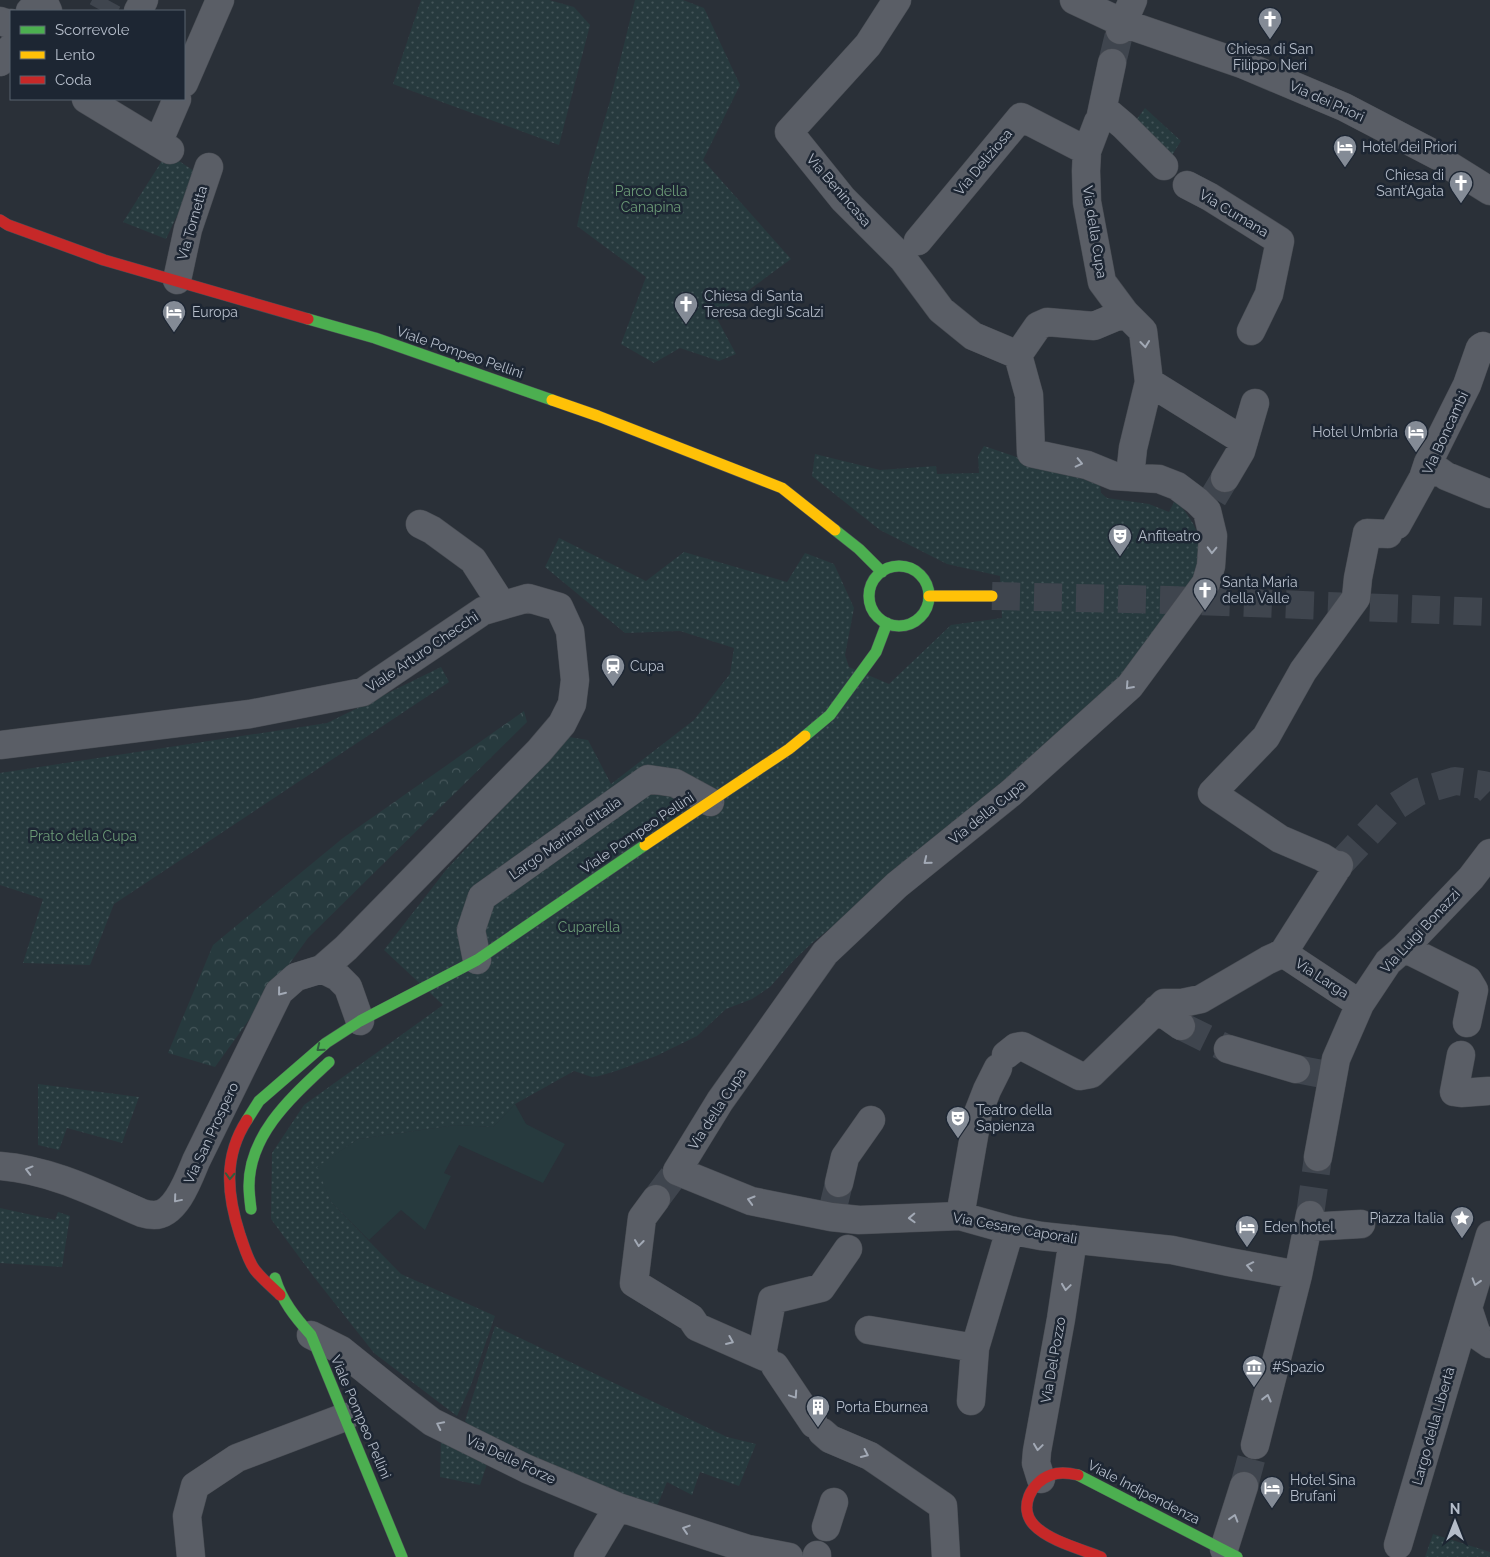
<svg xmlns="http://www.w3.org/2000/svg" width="1490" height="1557" font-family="Raleway,sans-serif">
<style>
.grass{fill:#273a3e}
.forest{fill:url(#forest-crowns)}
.park{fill:url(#park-dots)}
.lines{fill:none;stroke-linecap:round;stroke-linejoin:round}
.street-tunnel{stroke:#3f454e;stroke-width:28;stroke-dasharray:28 14;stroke-linecap:butt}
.secondary-tunnel{stroke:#3f454e;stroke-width:28;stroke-dasharray:28 14;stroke-linecap:butt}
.street-casing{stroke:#484c53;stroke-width:29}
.fast-casing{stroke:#484c53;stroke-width:12}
.slow-casing{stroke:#484c53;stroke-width:12}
.jam-casing{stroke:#484c53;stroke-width:12}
.street{stroke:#5a5e66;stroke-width:28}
.fast{stroke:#4caf50;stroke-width:11}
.slow{stroke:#ffc107;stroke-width:11}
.jam{stroke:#c62828;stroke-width:11}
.oneway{stroke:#a2a9b5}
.oneway2{stroke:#305d3f}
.labels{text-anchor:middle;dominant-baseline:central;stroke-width:5;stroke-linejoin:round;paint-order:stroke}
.poi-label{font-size:14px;fill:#b4bcc9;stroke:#1d2633;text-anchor:start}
.street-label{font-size:14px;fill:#b4bcc9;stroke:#1d2633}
.park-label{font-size:14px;fill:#6b9a76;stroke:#1d2633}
</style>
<defs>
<pattern id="forest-crowns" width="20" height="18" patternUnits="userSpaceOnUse" patternTransform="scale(1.25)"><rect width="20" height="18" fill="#273a3e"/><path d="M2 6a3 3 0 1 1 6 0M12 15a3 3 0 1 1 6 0" fill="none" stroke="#445559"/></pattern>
<pattern id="park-dots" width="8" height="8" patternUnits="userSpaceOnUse" patternTransform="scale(1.25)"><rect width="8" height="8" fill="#273a3e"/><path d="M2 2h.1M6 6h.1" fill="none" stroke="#445559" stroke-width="1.8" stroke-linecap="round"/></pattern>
</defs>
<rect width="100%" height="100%" fill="#2a3038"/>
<path class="grass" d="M515 1104 526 1124 565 1144 543 1183 459 1145 444 1173 451 1176 425 1230 401 1210 369 1240 331 1202 316 1167 358 1139 456 1125 493 1127Z"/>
<path class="forest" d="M524 711 527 722 308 938 215 1067 168 1053 213 945 343 838Z"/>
<path class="park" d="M421 0H549L574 7 590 25 559 145 393 84Z
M635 0H683L704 8 740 85 703 160 791 259 715 315 736 354 719 361 680 348 654 363 621 344 646 277 577 226 590 169 610 101Z
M1145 108 1181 141 1167 163 1131 127Z
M167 153 197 173 166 239 123 222Z
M984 446 1100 485 1101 493 1107 498 1149 504 1169 512 1175 500C1189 514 1201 533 1202 553 1202 559 1200 564 1199 569L1119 682 875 892 812 943 793 961 770 987 752 999 726 1009 697 1036 656 1056 616 1071 599 1076 592 1077 574 1071 515 1104 493 1127 456 1125 358 1139 317 1167 331 1202 401 1274 495 1316 471 1385 457 1416 374 1353 314 1277 271 1219 272 1153 304 1105 443 1005 384 950 446 870 569 737 588 740 611 784 694 720 730 674 734 648 680 631 625 633 545 567 559 538 646 581 684 552 787 582 805 553 834 564 854 608 845 655 849 667 889 684 951 625 1002 618 1000 576 947 564 880 530 812 476 815 454 880 470 936 466 937 474 979 473 978 456Z
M441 667 449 682 114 904 90 965 23 963 43 899 0 885V773L327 723Z
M38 1084 139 1097 122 1143 67 1128 59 1150 38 1145Z
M0 1208 55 1220 58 1212 70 1216 62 1267 0 1263Z
M495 1326 727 1437 756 1444 739 1486 700 1472 692 1495 667 1482 655 1511 476 1432 465 1421Z
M441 1439 489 1458 480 1485 440 1477Z
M1433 1534 1490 1552V1557H1425Z"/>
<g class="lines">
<path class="street-tunnel" d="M102 11 108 0
M1112 63 1120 30
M1213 498 1225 478
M1339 865 1390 810 1418 792 1455 781 1484 785 1490 791
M1181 1026 1228 1049
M1296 1069 1332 1076
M656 1199 677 1171
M832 1212 839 1183
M1310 1215 1318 1157
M1244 1486 1255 1445"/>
<path class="secondary-tunnel" d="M992 596 1170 600 1490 612"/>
<g class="street-casing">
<path id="street" d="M897 0 868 45 789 132 843 199 903 259 941 310 973 336 1018 355
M1074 0 1123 23 1242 64 1344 107 1438 156
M30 11 44 2 48 11
M138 11 144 0
M0 21 9 24 11 23
M1120 30 1133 0
M0 62 11 48
M184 83 220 0
M86 99 170 150
M1104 109 1124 126 1164 166
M1101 115 1112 63
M1098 122 1087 151 1086 171 1087 202 1102 282 1125 313 1143 331 1149 382 1133 448 1130 476
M158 143 177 99
M1450 166 1490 191
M1187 185 1210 197 1280 241 1269 294 1251 331
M918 241 1021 117 1087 151
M177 280 188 229 209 167
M1125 313 1094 326 1047 322 1038 326 1018 355 1029 395 1031 453 1087 465 1114 476 1159 479 1177 486 1197 501 1207 511 1213 536 1211 566 1206 583 1130 686 1011 793 897 885 825 953 720 1101 677 1171 751 1201 831 1217 859 1220 960 1216 1010 1230 1041 1236 1172 1250 1229 1262 1298 1275
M1149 382 1244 441
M1428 463 1446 476 1490 494
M1225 478 1241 451 1255 403
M420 524 432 530 473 560 502 605
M1397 525 1423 478 1428 463 1467 385 1480 348 1483 346 1490 349
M0 745 250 714 363 692 483 611 528 598 559 607 570 631 575 680 572 704 562 724 539 751 346 948 322 969 296 977 279 992 196 1161C189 1178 176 1215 154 1215 150 1215 145 1214 142 1213 96 1193 51 1170 0 1166
M1338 867 1322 857 1280 839 1212 793 1266 737 1303 671 1356 598 1358 578 1367 533 1388 534
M1404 948 1468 980 1474 990 1467 1023
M1283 953 1360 1004
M477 960 471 930 482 897 648 779 675 783 710 802
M322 969 338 977 348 987 360 1021
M1157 1009 1181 1026
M1228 1049 1296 1069
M1006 1055 1016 1047 1022 1046 1080 1076 1091 1074 1164 1003H1182L1201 999 1268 960 1283 953 1339 865
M1461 1055 1454 1092 1461 1093 1488 1091
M1318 1157 1336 1059 1360 1004 1388 962 1404 948 1471 878 1490 853
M839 1183 845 1157 871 1120
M656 1199 642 1218 634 1283 691 1318 697 1327 765 1357
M960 1216 978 1113 987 1090 998 1068
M1308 1227 1361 1224
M1490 1235 1468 1308 1477 1335 1490 1344
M869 1330 975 1348 1010 1230
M311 1335 341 1350 402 1399 432 1422 527 1469 618 1507 748 1549 789 1557
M762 1354 772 1300 821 1288 848 1249
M775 1366 814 1424
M971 1401 975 1348
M822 1432 830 1439 870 1456 943 1506 946 1557
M1255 1445 1298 1275 1310 1215
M1041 1479 1036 1463 1037 1451 1061 1319 1073 1239
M826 1527 834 1502
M1398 1545 1468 1308
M1224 1549 1244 1486
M191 1557 187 1516 195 1486 237 1458 345 1417
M588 1557 618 1507
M817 1557V1555"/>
</g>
<g class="fast-casing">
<path id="fast" d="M308 319 375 338 552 400
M835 530 859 549 882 572
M869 596a30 30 0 1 1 60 0a30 30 0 1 1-60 0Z
M805 736 830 715 876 652 887 623
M247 1120 259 1101 326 1043 360 1021 477 960 645 845
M251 1209C250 1201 249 1193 249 1186 249 1133 294 1095 329 1062
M275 1278C282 1301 295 1317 311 1335L402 1557
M1078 1475 1237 1557"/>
</g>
<g class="slow-casing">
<path id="slow" d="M552 400 598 416 782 488 835 530
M929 596H992
M645 845 789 749 805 736"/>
</g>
<g class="jam-casing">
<path id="jam" d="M0 220 8 225 104 260 308 319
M247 1120C223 1157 227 1195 240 1235 244 1246 248 1261 255 1270 262 1279 272 1287 280 1295
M1078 1475C1069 1473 1059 1472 1051 1475 1031 1482 1018 1508 1034 1525 1049 1541 1081 1549 1101 1557"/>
</g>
<use href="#street" class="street"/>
<use href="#fast" class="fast"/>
<use href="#slow" class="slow"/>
<use href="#jam" class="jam"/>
</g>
<defs><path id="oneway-chevron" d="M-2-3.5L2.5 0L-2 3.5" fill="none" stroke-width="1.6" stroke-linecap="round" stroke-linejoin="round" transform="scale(1.25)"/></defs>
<g class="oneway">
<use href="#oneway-chevron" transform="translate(1145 344) rotate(84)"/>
<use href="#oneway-chevron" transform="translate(1079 463) rotate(13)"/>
<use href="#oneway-chevron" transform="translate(1212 550) rotate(92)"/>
<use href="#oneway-chevron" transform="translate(1129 686) rotate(132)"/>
<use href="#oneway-chevron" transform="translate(927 861) rotate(141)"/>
<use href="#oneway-chevron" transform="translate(281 992) rotate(129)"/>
<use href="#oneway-chevron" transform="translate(29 1170) rotate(-165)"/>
<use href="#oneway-chevron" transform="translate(177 1199) rotate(130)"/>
<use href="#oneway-chevron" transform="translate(751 1200) rotate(-164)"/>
<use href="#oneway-chevron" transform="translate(912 1218) rotate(178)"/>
<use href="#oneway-chevron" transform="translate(639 1243) rotate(97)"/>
<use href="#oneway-chevron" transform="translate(1250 1266) rotate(-169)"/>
<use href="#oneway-chevron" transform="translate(1476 1282) rotate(107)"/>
<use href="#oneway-chevron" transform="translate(1066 1287) rotate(98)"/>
<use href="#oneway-chevron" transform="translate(730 1341) rotate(23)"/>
<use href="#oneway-chevron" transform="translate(794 1395) rotate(56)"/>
<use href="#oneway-chevron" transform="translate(1267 1398) rotate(-76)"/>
<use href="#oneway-chevron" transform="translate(440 1425) rotate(-154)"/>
<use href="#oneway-chevron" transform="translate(1038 1447) rotate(98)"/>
<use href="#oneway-chevron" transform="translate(865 1454) rotate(25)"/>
<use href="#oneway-chevron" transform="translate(1234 1518) rotate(-73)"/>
<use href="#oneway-chevron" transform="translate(686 1529) rotate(-162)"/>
</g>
<g class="oneway2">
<use href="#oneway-chevron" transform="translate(320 1048) rotate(141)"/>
<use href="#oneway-chevron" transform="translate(230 1176) rotate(93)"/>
</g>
<defs>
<g id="church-pin" transform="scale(1.25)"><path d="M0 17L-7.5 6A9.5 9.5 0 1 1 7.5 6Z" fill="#848b96" stroke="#1d2633"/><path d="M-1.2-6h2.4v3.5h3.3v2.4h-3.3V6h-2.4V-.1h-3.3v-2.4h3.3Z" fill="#fff"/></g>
<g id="hotel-pin" transform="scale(1.25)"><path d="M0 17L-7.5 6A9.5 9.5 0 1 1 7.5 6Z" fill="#848b96" stroke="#1d2633"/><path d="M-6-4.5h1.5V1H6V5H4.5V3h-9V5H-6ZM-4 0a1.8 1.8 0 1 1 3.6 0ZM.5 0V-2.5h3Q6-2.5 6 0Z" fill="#fff"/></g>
<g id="theatre-pin" transform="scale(1.25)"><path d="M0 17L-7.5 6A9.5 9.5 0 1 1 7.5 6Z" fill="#848b96" stroke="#1d2633"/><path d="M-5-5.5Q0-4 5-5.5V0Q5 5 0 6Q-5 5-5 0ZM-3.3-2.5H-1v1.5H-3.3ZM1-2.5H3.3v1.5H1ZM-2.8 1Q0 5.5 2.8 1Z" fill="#fff"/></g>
<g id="station-pin" transform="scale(1.25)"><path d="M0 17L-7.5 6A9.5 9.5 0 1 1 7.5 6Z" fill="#848b96" stroke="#1d2633"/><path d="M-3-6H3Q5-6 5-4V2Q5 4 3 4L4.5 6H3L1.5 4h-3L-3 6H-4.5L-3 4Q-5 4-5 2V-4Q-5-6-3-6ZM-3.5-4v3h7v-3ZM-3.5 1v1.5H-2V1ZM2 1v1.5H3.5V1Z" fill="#fff"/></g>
<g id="sight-pin" transform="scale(1.25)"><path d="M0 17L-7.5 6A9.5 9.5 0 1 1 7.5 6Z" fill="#848b96" stroke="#1d2633"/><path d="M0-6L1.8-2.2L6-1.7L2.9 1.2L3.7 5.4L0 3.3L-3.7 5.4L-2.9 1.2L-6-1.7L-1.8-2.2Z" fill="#fff"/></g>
<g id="museum-pin" transform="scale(1.25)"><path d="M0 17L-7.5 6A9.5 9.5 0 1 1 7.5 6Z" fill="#848b96" stroke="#1d2633"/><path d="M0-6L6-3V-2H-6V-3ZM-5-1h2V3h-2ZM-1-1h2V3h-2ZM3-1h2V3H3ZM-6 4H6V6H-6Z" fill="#fff"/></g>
<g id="building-pin" transform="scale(1.25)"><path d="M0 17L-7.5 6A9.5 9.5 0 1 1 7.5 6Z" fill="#848b96" stroke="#1d2633"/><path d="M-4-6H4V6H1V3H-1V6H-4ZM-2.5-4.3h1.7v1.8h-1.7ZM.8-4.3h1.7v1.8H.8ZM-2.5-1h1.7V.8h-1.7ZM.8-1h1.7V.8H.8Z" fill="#fff"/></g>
</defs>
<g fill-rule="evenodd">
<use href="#church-pin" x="1270" y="19"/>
<use href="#hotel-pin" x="1345" y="147"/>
<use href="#church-pin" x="1461" y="183"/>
<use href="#church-pin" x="686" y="304"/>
<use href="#hotel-pin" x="174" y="312"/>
<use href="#hotel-pin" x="1416" y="432"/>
<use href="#theatre-pin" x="1120" y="536"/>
<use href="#church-pin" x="1205" y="590"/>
<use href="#station-pin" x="613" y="666"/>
<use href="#theatre-pin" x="958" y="1118"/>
<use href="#sight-pin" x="1462" y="1218"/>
<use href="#hotel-pin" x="1247" y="1227"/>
<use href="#museum-pin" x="1254" y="1367"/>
<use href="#building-pin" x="818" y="1407"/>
<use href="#hotel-pin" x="1272" y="1488"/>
</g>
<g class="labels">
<g class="poi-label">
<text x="1270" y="49" text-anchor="middle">Chiesa di San<tspan x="1270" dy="16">Filippo Neri</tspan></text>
<text x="1362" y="147">Hotel dei Priori</text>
<text x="1444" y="175" text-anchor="end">Chiesa di<tspan x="1444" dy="16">Sant’Agata</tspan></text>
<text x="704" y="296">Chiesa di Santa<tspan x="704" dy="16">Teresa degli Scalzi</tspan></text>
<text x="192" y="312">Europa</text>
<text x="1398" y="432" text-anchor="end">Hotel Umbria</text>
<text x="1138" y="536">Anfiteatro</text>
<text x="1222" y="582">Santa Maria<tspan x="1222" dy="16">della Valle</tspan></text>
<text x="630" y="666">Cupa</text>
<text x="976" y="1110">Teatro della<tspan x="976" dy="16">Sapienza</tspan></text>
<text x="1444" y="1218" text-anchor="end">Piazza Italia</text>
<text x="1264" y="1227">Eden hotel</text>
<text x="1272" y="1367">#Spazio</text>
<text x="836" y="1407">Porta Eburnea</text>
<text x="1290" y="1480">Hotel Sina<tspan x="1290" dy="16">Brufani</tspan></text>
</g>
<g class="street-label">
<text transform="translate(1327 101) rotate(24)">Via dei Priori</text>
<text transform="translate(983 162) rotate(-50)">Via Deliziosa</text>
<text transform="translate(839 190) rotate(49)">Via Benincasa</text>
<text transform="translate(1234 213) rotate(31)">Via Cumana</text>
<text transform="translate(192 223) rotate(-74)">Via Tornetta</text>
<text transform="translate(1095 232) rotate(81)">Via della Cupa</text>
<text transform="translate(460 352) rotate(19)">Viale Pompeo Pellini</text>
<text transform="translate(1445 433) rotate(-65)">Via Boncambi</text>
<text transform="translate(422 652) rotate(-34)">Viale Arturo Checchi</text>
<text transform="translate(987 812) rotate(-39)">Via della Cupa</text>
<text transform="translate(637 833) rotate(-34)">Viale Pompeo Pellini</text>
<text transform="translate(565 838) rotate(-35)">Largo Marinai d'Italia</text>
<text transform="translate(1420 931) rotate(-47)">Via Luigi Bonazzi</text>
<text transform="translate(1322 978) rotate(33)">Via Larga</text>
<text transform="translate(717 1109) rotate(-57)">Via della Cupa</text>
<text transform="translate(211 1133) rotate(-65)">Via San Prospero</text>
<text transform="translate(1015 1228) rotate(10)">Via Cesare Caporali</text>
<text transform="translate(1053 1360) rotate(-80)">Via Del Pozzo</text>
<text transform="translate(361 1417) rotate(67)">Viale Pompeo Pellini</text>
<text transform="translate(1433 1426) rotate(-74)">Largo della Libertà</text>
<text transform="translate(511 1459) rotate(25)">Via Delle Forze</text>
<text transform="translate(1144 1492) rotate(27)">Viale Indipendenza</text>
</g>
<g class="park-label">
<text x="651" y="191">Parco della<tspan x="651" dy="16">Canapina</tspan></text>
<text x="83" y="836">Prato della Cupa</text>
<text x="589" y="927">Cuparella</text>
</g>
</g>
<rect x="10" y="10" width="175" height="90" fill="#1d2633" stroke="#59626f"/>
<rect x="20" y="26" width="25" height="8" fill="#4caf50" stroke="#59626f"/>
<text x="55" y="35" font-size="15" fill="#b4bcc9">Scorrevole</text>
<rect x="20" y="51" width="25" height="8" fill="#ffc107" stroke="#59626f"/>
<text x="55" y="60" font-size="15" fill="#b4bcc9">Lento</text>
<rect x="20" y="76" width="25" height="8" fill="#c62828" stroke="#59626f"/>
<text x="55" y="85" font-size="15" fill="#b4bcc9">Coda</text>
<g transform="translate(1455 1522)" stroke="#1d2633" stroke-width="4" paint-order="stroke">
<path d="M0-4L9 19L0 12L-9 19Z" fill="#b4bcc9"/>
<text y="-8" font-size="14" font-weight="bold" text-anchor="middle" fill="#b4bcc9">N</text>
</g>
</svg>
